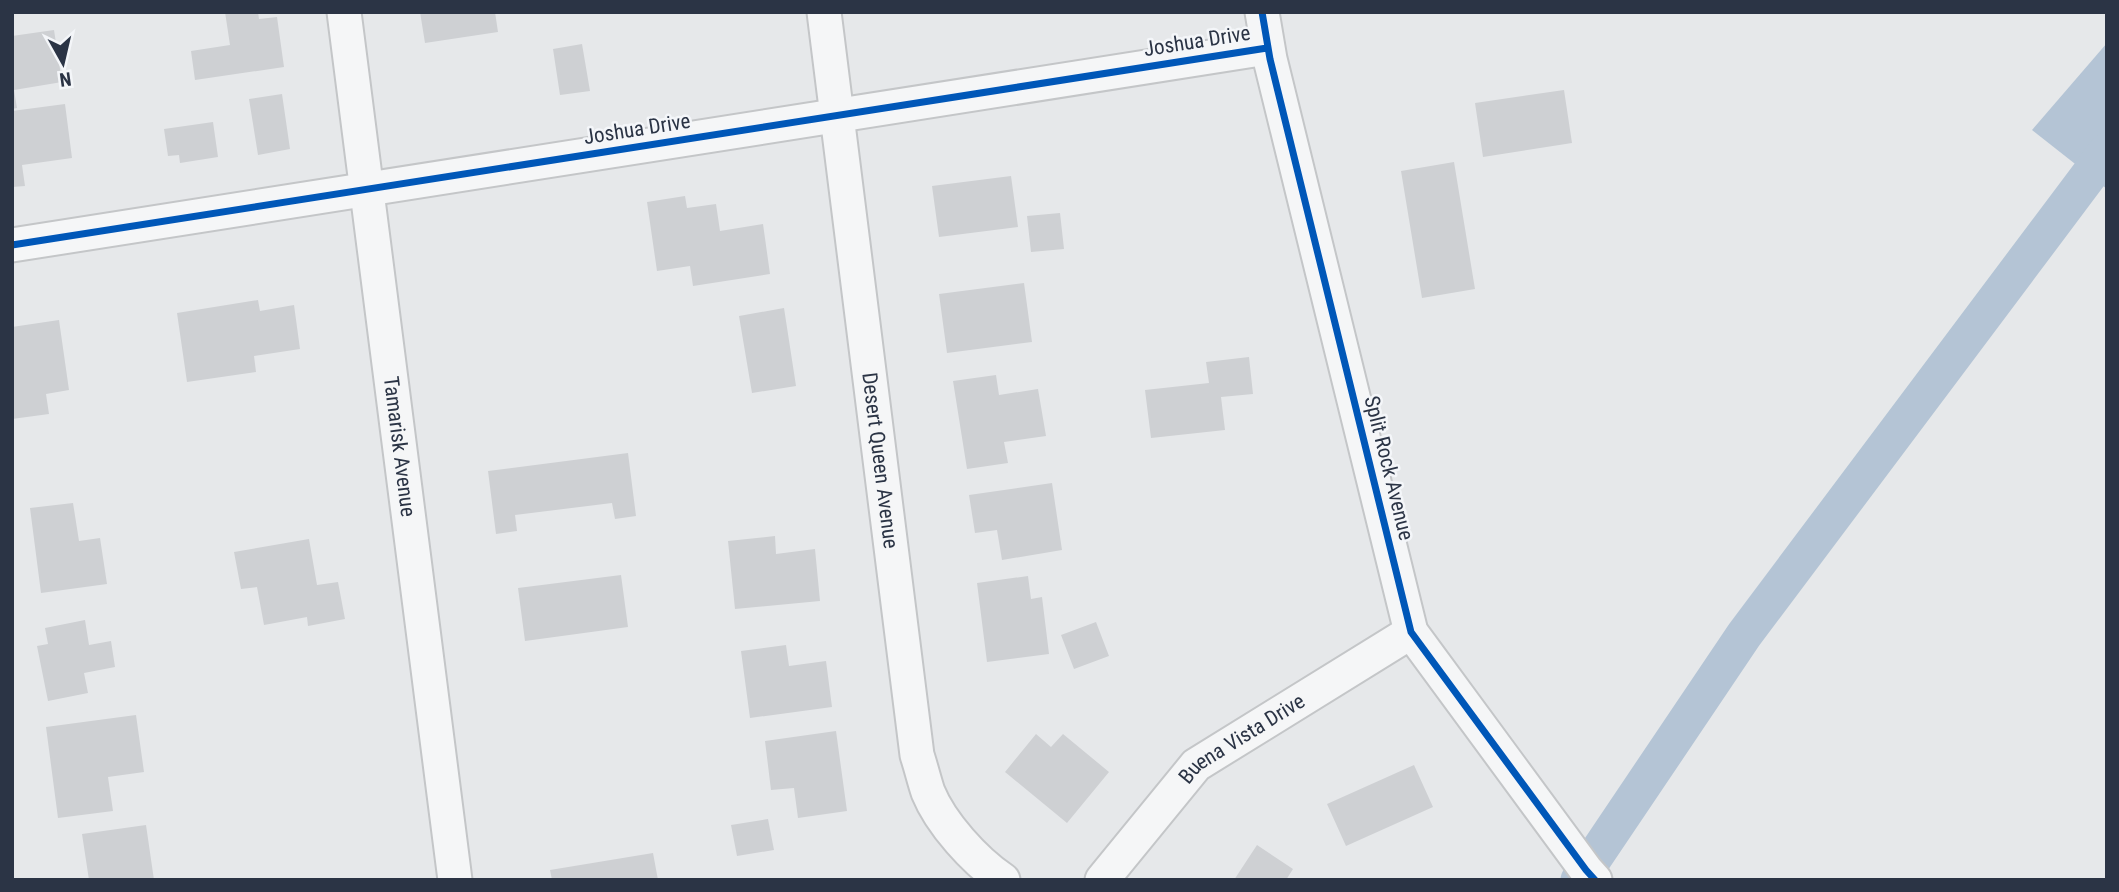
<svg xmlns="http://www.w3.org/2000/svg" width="2119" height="892" font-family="'Roboto Condensed',sans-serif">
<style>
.water{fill:#b4c4d5}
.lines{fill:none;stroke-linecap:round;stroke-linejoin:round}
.canal{stroke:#b4c4d5;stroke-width:37}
.building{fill:#ced0d3}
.minor-casing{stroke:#c4c6c8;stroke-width:37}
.minor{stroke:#f5f6f7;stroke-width:33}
.cycleway-casing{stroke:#f4f6f9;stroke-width:11}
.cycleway{stroke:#0057b8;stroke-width:7}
.labels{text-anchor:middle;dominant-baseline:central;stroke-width:5;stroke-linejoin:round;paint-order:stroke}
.street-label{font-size:21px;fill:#2b3445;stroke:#f4f6f9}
</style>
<rect width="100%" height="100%" fill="#e6e8ea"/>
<path class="water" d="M2107 43V189L2032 130Z"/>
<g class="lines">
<path class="canal" d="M1579 880 1744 635 2107 151"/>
</g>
<path class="building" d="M225 12H258L259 19 277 17 284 67 195 80 191 51 230 45Z
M420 12H495L498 32 425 43Z
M54 30 62 82 14 90 17 108 12 109V36Z
M582 44 590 91 560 95 553 49Z
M1564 90 1572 143 1483 157 1475 103Z
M282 94 290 149 258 155 249 99Z
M65 104 72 158 22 165 25 186 12 187V111Z
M213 122 218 157 180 163 179 155 168 156 164 129Z
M1454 162 1475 289 1422 298 1401 171Z
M1011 176 1018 227 939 237 932 186Z
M685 196 687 208 716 204 720 231 763 224 770 274 693 286 690 266 657 271 647 202Z
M1060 213 1064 249 1031 252 1027 216Z
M1024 283 1032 342 947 353 939 294Z
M258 300 260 311 294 305 300 349 254 356 256 372 187 382 177 313Z
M784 308 796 386 752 393 739 316Z
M59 320 69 390 46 394 49 414 12 419V327Z
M1249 357 1253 394 1221 397 1225 430 1151 438 1145 390 1209 383 1206 362Z
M996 375 999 395 1038 389 1046 436 1004 442 1008 463 967 469 953 381Z
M628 453 636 516 615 519 612 503 515 515 517 531 496 534 488 471Z
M1052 483 1062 550 1002 560 997 530 975 533 969 495Z
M73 503 79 541 100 538 107 584 41 593 30 508Z
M775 536 776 554 815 549 820 601 735 609 728 541Z
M309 539 317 585 338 582 345 619 308 626 307 617 264 625 257 587 241 589 234 552Z
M621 575 628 627 525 641 518 588Z
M1028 576 1031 599 1042 597 1049 654 987 662 977 583Z
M85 620 89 645 111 641 115 667 84 673 88 693 48 701 37 646 48 644 45 628Z
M1096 622 1109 656 1074 669 1061 635Z
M786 645 789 666 826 661 832 707 750 718 741 651Z
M136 715 144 772 108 777 113 811 58 818 46 727Z
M836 731 847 811 798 818 794 788 771 790 765 741Z
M1036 734 1051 747 1063 734 1109 772 1067 823 1005 772Z
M1414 765 1433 807 1346 846 1327 804Z
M768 819 774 850 737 856 731 825Z
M146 825 154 880H89L82 834Z
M1257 845 1293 869 1286 880H1234Z
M653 853 658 880H552L550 870Z"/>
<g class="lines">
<g class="minor-casing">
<g id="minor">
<path id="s1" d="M344 12 455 880"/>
<path id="s2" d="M824 12 917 755C921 767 924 780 928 792 941 824 975 861 1003 880"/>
<path d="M1262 12 1270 59 1411 632 1586 870 1595 880"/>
<path d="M12 245 1267 48"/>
<path id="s3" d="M1102 880 1196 765 1411 632"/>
</g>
</g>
<use href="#minor" class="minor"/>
<g class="cycleway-casing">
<path id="cycleway" d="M1262 12 1270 59 1411 632 1586 870 1595 880
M12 245 1267 48"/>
</g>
<use href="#cycleway" class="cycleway"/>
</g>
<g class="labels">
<g class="street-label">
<text transform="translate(1197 41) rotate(-9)">Joshua Drive</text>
<text transform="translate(637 129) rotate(-9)">Joshua Drive</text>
<text stroke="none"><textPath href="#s1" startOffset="438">Tamarisk Avenue</textPath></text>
<text stroke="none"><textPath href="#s2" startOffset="452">Desert Queen Avenue</textPath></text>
<text transform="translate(1389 468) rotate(76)">Split Rock Avenue</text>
<text stroke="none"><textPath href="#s3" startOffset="201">Buena Vista Drive</textPath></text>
</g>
</g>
<rect width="2119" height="892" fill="none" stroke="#2b3445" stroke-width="28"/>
<g transform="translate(63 63) rotate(172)" stroke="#f4f6f9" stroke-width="5" paint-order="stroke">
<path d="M0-5L12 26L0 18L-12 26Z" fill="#2b3445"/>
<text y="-10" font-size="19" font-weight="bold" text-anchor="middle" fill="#2b3445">N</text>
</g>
</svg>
